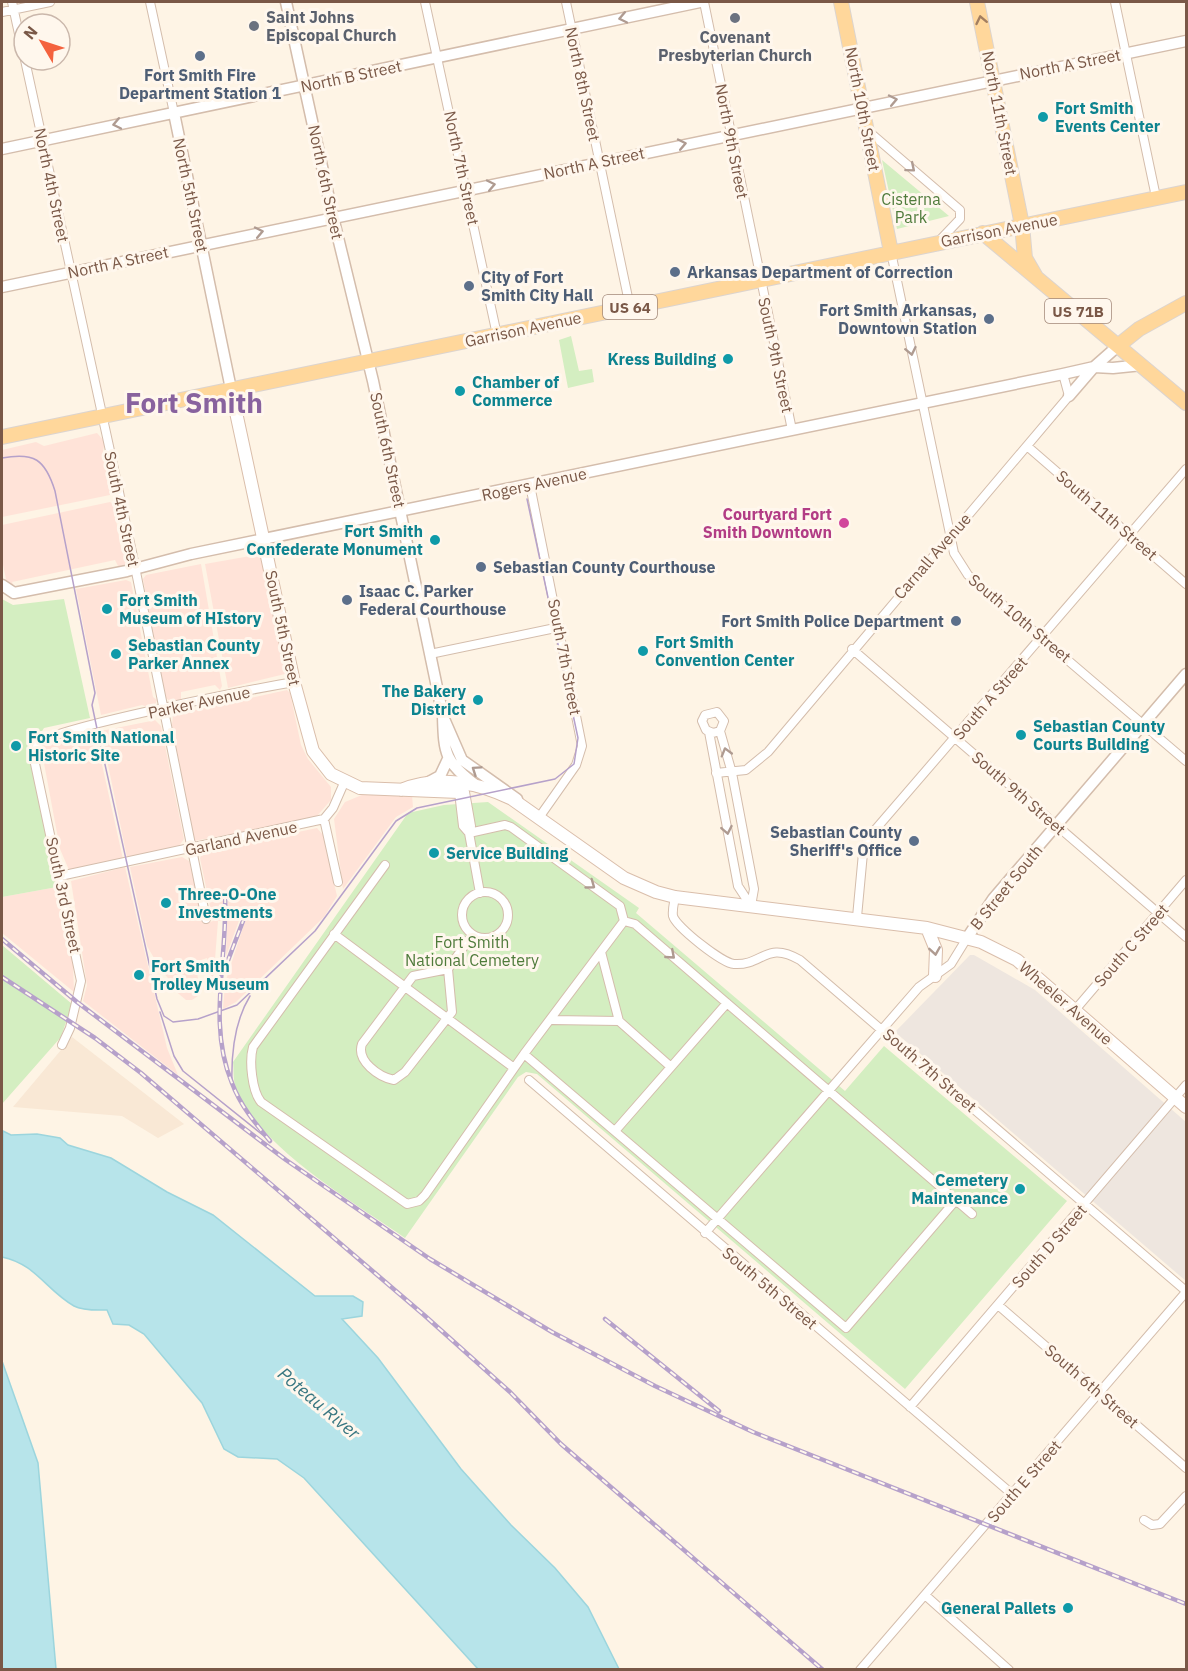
<svg xmlns="http://www.w3.org/2000/svg" width="1188" height="1671" font-family="'IBM Plex Sans',sans-serif">
<style>
.residential{fill:#f9e8d5}
.commercial{fill:#ffe3d8}
.industrial{fill:#eee6df}
.green{fill:#d4eec1}
.water{fill:#b7e4ea;stroke:#9cd5dd;stroke-width:1.5}
.lines{fill:none;stroke-linecap:round;stroke-linejoin:round}
.minor-casing{stroke:#d4bdac;stroke-width:10}
.tertiary-casing{stroke:#d4bdac;stroke-width:13}
.secondary-casing{stroke:#dabeab;stroke-width:14}
.primary-casing{stroke:#dcd4cf;stroke-width:16}
.minor{stroke:#fff;stroke-width:8}
.tertiary{stroke:#fff;stroke-width:10}
.secondary{stroke:#fff;stroke-width:12}
.primary{stroke:#ffd79b;stroke-width:14}
.tram{stroke:#b6a1ca;stroke-width:1.5}
.rail-casing{stroke:#b6a1ca;stroke-width:4.5}
.rail{stroke:#fff7ed;stroke-width:2;stroke-dasharray:7;stroke-linecap:butt}
.oneway{stroke:#af9b91}
.oneway2{stroke:#a27e60}
.worship-dot{fill:#6b7280;stroke:#fff7ed;stroke-width:2}
.service-dot{fill:#5c6f8a;stroke:#fff7ed;stroke-width:2}
.culture-dot{fill:#0f9aa8;stroke:#fff7ed;stroke-width:2}
.hotel-dot{fill:#d1479c;stroke:#fff7ed;stroke-width:2}
.labels{text-anchor:middle;dominant-baseline:central;stroke-width:6;stroke-linejoin:round;paint-order:stroke}
.shield{fill:#fff7ed;stroke:#a28879;stroke-width:1.5}
.shield-label{font-size:15px;font-weight:bold;fill:#7a5847}
.worship-label{font-size:16px;font-weight:bold;fill:#5b616d;stroke:#fff7ed;text-anchor:start}
.street-label{font-size:16px;fill:#7a5847;stroke:#fff7ed}
.service-label{font-size:16px;font-weight:bold;fill:#4e5e75;stroke:#fff7ed;text-anchor:start}
.culture-label{font-size:16px;font-weight:bold;fill:#0d838f;stroke:#fff7ed;text-anchor:start}
.park-label{font-size:16px;fill:#4f7b3b;stroke:#fff7ed}
.hotel-label{font-size:16px;font-weight:bold;fill:#b23c85;stroke:#fff7ed;text-anchor:end}
.water-label{font-size:18px;font-style:italic;fill:#397781;stroke:#fff7ed}
.town-label{font-size:28px;font-weight:bold;fill:#88629e;stroke:#fff7ed}
</style>
<rect width="100%" height="100%" fill="#fef4e5"/>
<path class="residential" d="M72 1037 184 1124 158 1138 122 1116 13 1107Z"/>
<path class="commercial" d="M97 433 105 442 103 451 109 485 114 489 110 495 2 517V450L36 442 44 446Z
M110 502 117 507 115 514 121 548 127 552 129 558 125 567 119 568 115 560 12 582 16 590 7 584 2 560V525Z
M261 554 285 674 228 688 205 564Z
M201 564 222 686 220 690 215 685 181 692V700L172 703 165 697 143 579 146 575Z
M126 580 131 582 153 697 157 700 155 705 150 708 142 705 101 715 76 589Z
M287 690 290 693 301 745 308 759 331 787V800L317 816 308 820 194 841 172 725 173 715Z
M153 718 161 726 184 839 178 847 127 857 101 731 151 721Z
M95 733 123 859 69 870 60 849 41 747 48 742Z
M362 795H412L413 807 396 817 343 889 334 819 345 802Z
M317 828 323 835 337 896 324 917 236 1002 223 1009 225 983 245 921 240 918 226 956 228 895 223 894V920L218 921 213 985 207 958 195 962 200 989 198 996 192 1000H186L173 989 174 985 161 970 147 946 130 867 182 857 189 861 204 924 213 921 200 858 203 852Z
M125 867 167 1048 178 1075 83 1001 87 985 71 881Z
M57 887 73 964 74 992 2 933V897Z"/>
<path class="industrial" d="M970 955H974L1035 990 1186 1122V1281L895 1032Z"/>
<path class="green" d="M882 160 949 216 897 229Z
M571 336 579 371 592 369 594 382 568 388 559 340Z
M2 599 13 605 64 599 90 718 44 728 30 750 57 887 2 897Z
M488 802 639 908 636 913 845 1091 884 1046 1067 1201 905 1389 537 1074 526 1072 518 1077 405 1238C354 1202 255 1146 235 1085 233 1078 234 1069 233 1062L408 813 444 805Z
M2 945 72 1004 61 1037 2 1104Z"/>
<path class="water" d="M3 1131 11 1135 37 1134 60 1138 68 1145 111 1158 167 1192 213 1215 315 1296H353L363 1302 362 1316 342 1319 378 1358 461 1469 511 1525 555 1568 588 1607 619 1669H478L304 1478 277 1459 238 1457 224 1449 202 1403 144 1334 129 1325 113 1324 107 1310C97 1310 83 1311 74 1306 47 1291 36 1264 2 1257Z
M2 1361 38 1463 56 1669H2Z"/>
<g class="lines">
<g class="minor-casing">
<path id="minor" d="M12 2 24 57
M150 2 174 113
M425 2 497 335
M566 2 630 307
M704 2 792 430
M1115 2 1156 197
M2 12 50 2
M25 60 132 552 206 919
M867 130 960 210V219L940 240
M891 252 954 553 968 575 1186 761
M1027 446 1186 584
M530 485 582 746 576 765 538 819
M852 649 1186 937
M430 654 560 627
M720 731 713 733 706 730 702 721 705 715 717 712 724 721 720 731 732 773 754 889 751 906
M709 732 738 886 751 906
M716 773 746 770 768 752 1069 396 1063 374
M459 792 463 826 469 833
M465 792 471 826 469 833 480 893
M324 819 338 882
M469 833 505 825 511 827 620 906 624 921
M385 865 253 1047C249 1061 252 1091 261 1102L407 1204 419 1201 425 1195 524 1054 624 921
M60 876 324 819 333 808 344 783
M462 915a23 23 0 1 1 46 0a23 23 0 1 1-46 0Z
M675 897C674 903 672 910 673 916 676 927 722 963 734 964 763 966 766 940 800 960L1186 1291
M857 917 863 853 868 838 1186 469
M624 921 635 924 972 1214
M334 934 514 1068
M601 952 619 1021 671 1067
M448 969 413 976 362 1044C356 1061 379 1077 394 1080L405 1072 452 1012 448 969 472 935
M1075 1010 1186 880
M552 1020 619 1021
M62 1045 70 1028 81 981 34 759 37 744C51 728 259 688 294 682
M524 1054 846 1328 956 1200
M529 1080 1012 1494
M615 1131 727 1003
M705 1233 919 987 951 964 967 938
M998 1305 1186 1468
M910 1407 1186 1085
M1144 1520 1152 1525 1160 1524 1186 1496
M925 1595 1009 1670
M860 1670 1186 1292"/>
</g>
<g class="tertiary-casing">
<path id="tertiary" d="M286 2 333 217 373 381 443 716C444 755 445 762 477 786
M174 113 231 389
M2 149 700 2
M2 287 1186 41
M1069 396 1094 367 1113 368 1142 365
M2 585 14 593 127 571 191 554 1063 374 1094 367 1119 345
M445 721 462 760 517 799
M429 782 440 776 448 759
M967 938 993 899 1186 674"/>
</g>
<g class="secondary-casing">
<path id="secondary" d="M231 389 294 682 313 751 331 774 360 788 459 792
M401 790C437 775 478 782 512 799L624 878 656 892 675 897 927 928 981 942 1017 960 1186 1107
M927 928 936 950 935 976"/>
</g>
<g class="primary-casing">
<path id="primary" d="M841 2 891 252
M977 2 1022 225 1025 258 1036 277
M983 233 1186 403
M1119 345 1139 329 1186 303
M2 437 1186 192"/>
</g>
<use href="#minor" class="minor"/>
<use href="#tertiary" class="tertiary"/>
<use href="#secondary" class="secondary"/>
<use href="#primary" class="primary"/>
<path class="tram" d="M2 458C34 452 45 459 55 491L95 693 92 705 96 724 157 999 164 1016 173 1022 198 1019 237 1005 315 931 396 821 417 808 555 779 574 764 578 738 527 499
M160 1012 174 1056 183 1071 269 1140
M232 1085C231 1055 234 1022 250 996"/>
<g class="rail-casing">
<path id="rail" d="M225 896C228 958 207 1024 232 1083 240 1105 255 1123 270 1141
M2 939 77 1002 286 1160 430 1259 552 1332 655 1386 753 1432 1186 1604
M227 963 243 921
M2 977 95 1038 141 1073 424 1315 510 1392 561 1444 823 1670
M605 1319 719 1411"/>
</g>
<use href="#rail" class="rail"/>
</g>
<defs><path id="oneway-chevron" d="M-2-3.5L2.5 0L-2 3.5" fill="none" stroke-width="1.6" stroke-linecap="round" stroke-linejoin="round" transform="scale(1.5)"/></defs>
<g class="oneway">
<use href="#oneway-chevron" transform="translate(623 18) rotate(168)"/>
<use href="#oneway-chevron" transform="translate(893 100) rotate(-12)"/>
<use href="#oneway-chevron" transform="translate(117 124) rotate(168)"/>
<use href="#oneway-chevron" transform="translate(682 144) rotate(-12)"/>
<use href="#oneway-chevron" transform="translate(911 168) rotate(40)"/>
<use href="#oneway-chevron" transform="translate(491 185) rotate(-12)"/>
<use href="#oneway-chevron" transform="translate(259 232) rotate(-12)"/>
<use href="#oneway-chevron" transform="translate(911 351) rotate(78)"/>
<use href="#oneway-chevron" transform="translate(726 752) rotate(-106)"/>
<use href="#oneway-chevron" transform="translate(476 770) rotate(-146)"/>
<use href="#oneway-chevron" transform="translate(727 830) rotate(79)"/>
<use href="#oneway-chevron" transform="translate(591 885) rotate(36)"/>
<use href="#oneway-chevron" transform="translate(935 951) rotate(81)"/>
<use href="#oneway-chevron" transform="translate(671 955) rotate(41)"/>
</g>
<use class="oneway2" href="#oneway-chevron" transform="translate(981 20) rotate(-102)"/>
<g class="worship-dot">
<circle cx="735" cy="18" r="6"/>
<circle cx="254" cy="26" r="6"/>
</g>
<g class="service-dot">
<circle cx="200" cy="56" r="6"/>
<circle cx="675" cy="272" r="6"/>
<circle cx="469" cy="286" r="6"/>
<circle cx="989" cy="319" r="6"/>
<circle cx="481" cy="567" r="6"/>
<circle cx="347" cy="600" r="6"/>
<circle cx="956" cy="621" r="6"/>
<circle cx="914" cy="841" r="6"/>
</g>
<g class="culture-dot">
<circle cx="1043" cy="117" r="6"/>
<circle cx="728" cy="359" r="6"/>
<circle cx="460" cy="391" r="6"/>
<circle cx="435" cy="540" r="6"/>
<circle cx="107" cy="609" r="6"/>
<circle cx="643" cy="651" r="6"/>
<circle cx="116" cy="654" r="6"/>
<circle cx="478" cy="700" r="6"/>
<circle cx="1021" cy="735" r="6"/>
<circle cx="16" cy="746" r="6"/>
<circle cx="434" cy="853" r="6"/>
<circle cx="166" cy="903" r="6"/>
<circle cx="139" cy="975" r="6"/>
<circle cx="1020" cy="1189" r="6"/>
<circle cx="1068" cy="1608" r="6"/>
</g>
<circle class="hotel-dot" cx="844" cy="523" r="6"/>
<g class="labels">
<g class="shield">
<rect x="603" y="295" width="54" height="24" rx="4.5"/>
<rect x="1045" y="299" width="66" height="24" rx="4.5"/>
</g>
<g class="shield-label">
<text x="630" y="307">US 64</text>
<text x="1078" y="311">US 71B</text>
</g>
<g class="worship-label">
<text x="266" y="17">Saint Johns<tspan x="266" dy="18">Episcopal Church</tspan></text>
<text x="735" y="37" text-anchor="middle">Covenant<tspan x="735" dy="18">Presbyterian Church</tspan></text>
</g>
<g class="street-label">
<text transform="translate(1070 64) rotate(-11)">North A Street</text>
<text transform="translate(351 76) rotate(-12)">North B Street</text>
<text transform="translate(583 84) rotate(78)">North 8th Street</text>
<text transform="translate(863 109) rotate(79)">North 10th Street</text>
<text transform="translate(1000 113) rotate(79)">North 11th Street</text>
<text transform="translate(732 141) rotate(79)">North 9th Street</text>
<text transform="translate(594 163) rotate(-12)">North A Street</text>
<text transform="translate(462 168) rotate(78)">North 7th Street</text>
<text transform="translate(326 182) rotate(78)">North 6th Street</text>
<text transform="translate(52 185) rotate(78)">North 4th Street</text>
<text transform="translate(191 195) rotate(78)">North 5th Street</text>
<text transform="translate(999 230) rotate(-11)">Garrison Avenue</text>
<text transform="translate(118 262) rotate(-12)">North A Street</text>
<text transform="translate(523 329) rotate(-12)">Garrison Avenue</text>
<text transform="translate(776 355) rotate(78)">South 9th Street</text>
<text transform="translate(388 450) rotate(78)">South 6th Street</text>
<text transform="translate(534 484) rotate(-12)">Rogers Avenue</text>
<text transform="translate(122 509) rotate(78)">South 4th Street</text>
<text transform="translate(1107 515) rotate(41)">South 11th Street</text>
<text transform="translate(932 556) rotate(-49)">Carnall Avenue</text>
<text transform="translate(1020 618) rotate(40)">South 10th Street</text>
<text transform="translate(283 628) rotate(78)">South 5th Street</text>
<text transform="translate(565 657) rotate(79)">South 7th Street</text>
<text transform="translate(990 698) rotate(-49)">South A Street</text>
<text transform="translate(199 702) rotate(-12)">Parker Avenue</text>
<text transform="translate(1019 793) rotate(41)">South 9th Street</text>
<text transform="translate(241 838) rotate(-12)">Garland Avenue</text>
<text transform="translate(1006 887) rotate(-51)">B Street South</text>
<text transform="translate(64 895) rotate(78)">South 3rd Street</text>
<text transform="translate(1131 945) rotate(-49)">South C Street</text>
<text transform="translate(1066 1003) rotate(41)">Wheeler Avenue</text>
<text transform="translate(930 1070) rotate(41)">South 7th Street</text>
<text transform="translate(1049 1246) rotate(-49)">South D Street</text>
<text transform="translate(770 1288) rotate(40)">South 5th Street</text>
<text transform="translate(1092 1386) rotate(41)">South 6th Street</text>
<text transform="translate(1024 1481) rotate(-49)">South E Street</text>
</g>
<g class="service-label">
<text x="200" y="75" text-anchor="middle">Fort Smith Fire<tspan x="200" dy="18">Department Station 1</tspan></text>
<text x="687" y="272">Arkansas Department of Correction</text>
<text x="481" y="277">City of Fort<tspan x="481" dy="18">Smith City Hall</tspan></text>
<text x="977" y="310" text-anchor="end">Fort Smith Arkansas,<tspan x="977" dy="18">Downtown Station</tspan></text>
<text x="493" y="567">Sebastian County Courthouse</text>
<text x="359" y="591">Isaac C. Parker<tspan x="359" dy="18">Federal Courthouse</tspan></text>
<text x="944" y="621" text-anchor="end">Fort Smith Police Department</text>
<text x="902" y="832" text-anchor="end">Sebastian County<tspan x="902" dy="18">Sheriff's Office</tspan></text>
</g>
<g class="culture-label">
<text x="1055" y="108">Fort Smith<tspan x="1055" dy="18">Events Center</tspan></text>
<text x="716" y="359" text-anchor="end">Kress Building</text>
<text x="472" y="382">Chamber of<tspan x="472" dy="18">Commerce</tspan></text>
<text x="423" y="531" text-anchor="end">Fort Smith<tspan x="423" dy="18">Confederate Monument</tspan></text>
<text x="119" y="600">Fort Smith<tspan x="119" dy="18">Museum of HIstory</tspan></text>
<text x="655" y="642">Fort Smith<tspan x="655" dy="18">Convention Center</tspan></text>
<text x="128" y="645">Sebastian County<tspan x="128" dy="18">Parker Annex</tspan></text>
<text x="466" y="691" text-anchor="end">The Bakery<tspan x="466" dy="18">District</tspan></text>
<text x="1033" y="726">Sebastian County<tspan x="1033" dy="18">Courts Building</tspan></text>
<text x="28" y="737">Fort Smith National<tspan x="28" dy="18">Historic Site</tspan></text>
<text x="446" y="853">Service Building</text>
<text x="178" y="894">Three-O-One<tspan x="178" dy="18">Investments</tspan></text>
<text x="151" y="966">Fort Smith<tspan x="151" dy="18">Trolley Museum</tspan></text>
<text x="1008" y="1180" text-anchor="end">Cemetery<tspan x="1008" dy="18">Maintenance</tspan></text>
<text x="1056" y="1608" text-anchor="end">General Pallets</text>
</g>
<g class="park-label">
<text x="911" y="199">Cisterna<tspan x="911" dy="18">Park</tspan></text>
<text x="472" y="942">Fort Smith<tspan x="472" dy="18">National Cemetery</tspan></text>
</g>
<g class="hotel-label">
<text x="832" y="514">Courtyard Fort<tspan x="832" dy="18">Smith Downtown</tspan></text>
</g>
<g class="water-label">
<text transform="translate(319 1403) rotate(40)">Poteau River</text>
</g>
<g class="town-label">
<text x="194" y="402">Fort Smith</text>
</g>
</g>
<rect width="1188" height="1671" fill="none" stroke="#7a5847" stroke-width="6"/>
<g transform="translate(42 42) rotate(309)"><circle r="28" fill="#fff7ed" stroke="#cab7ab" stroke-width="1.5"/>
<path d="M0-4.5L10 22L0 15L-10 22Z" fill="#f4623e"/>
<text y="-9" font-size="16" font-weight="bold" text-anchor="middle" fill="#7a5847">N</text>
</g>
</svg>
